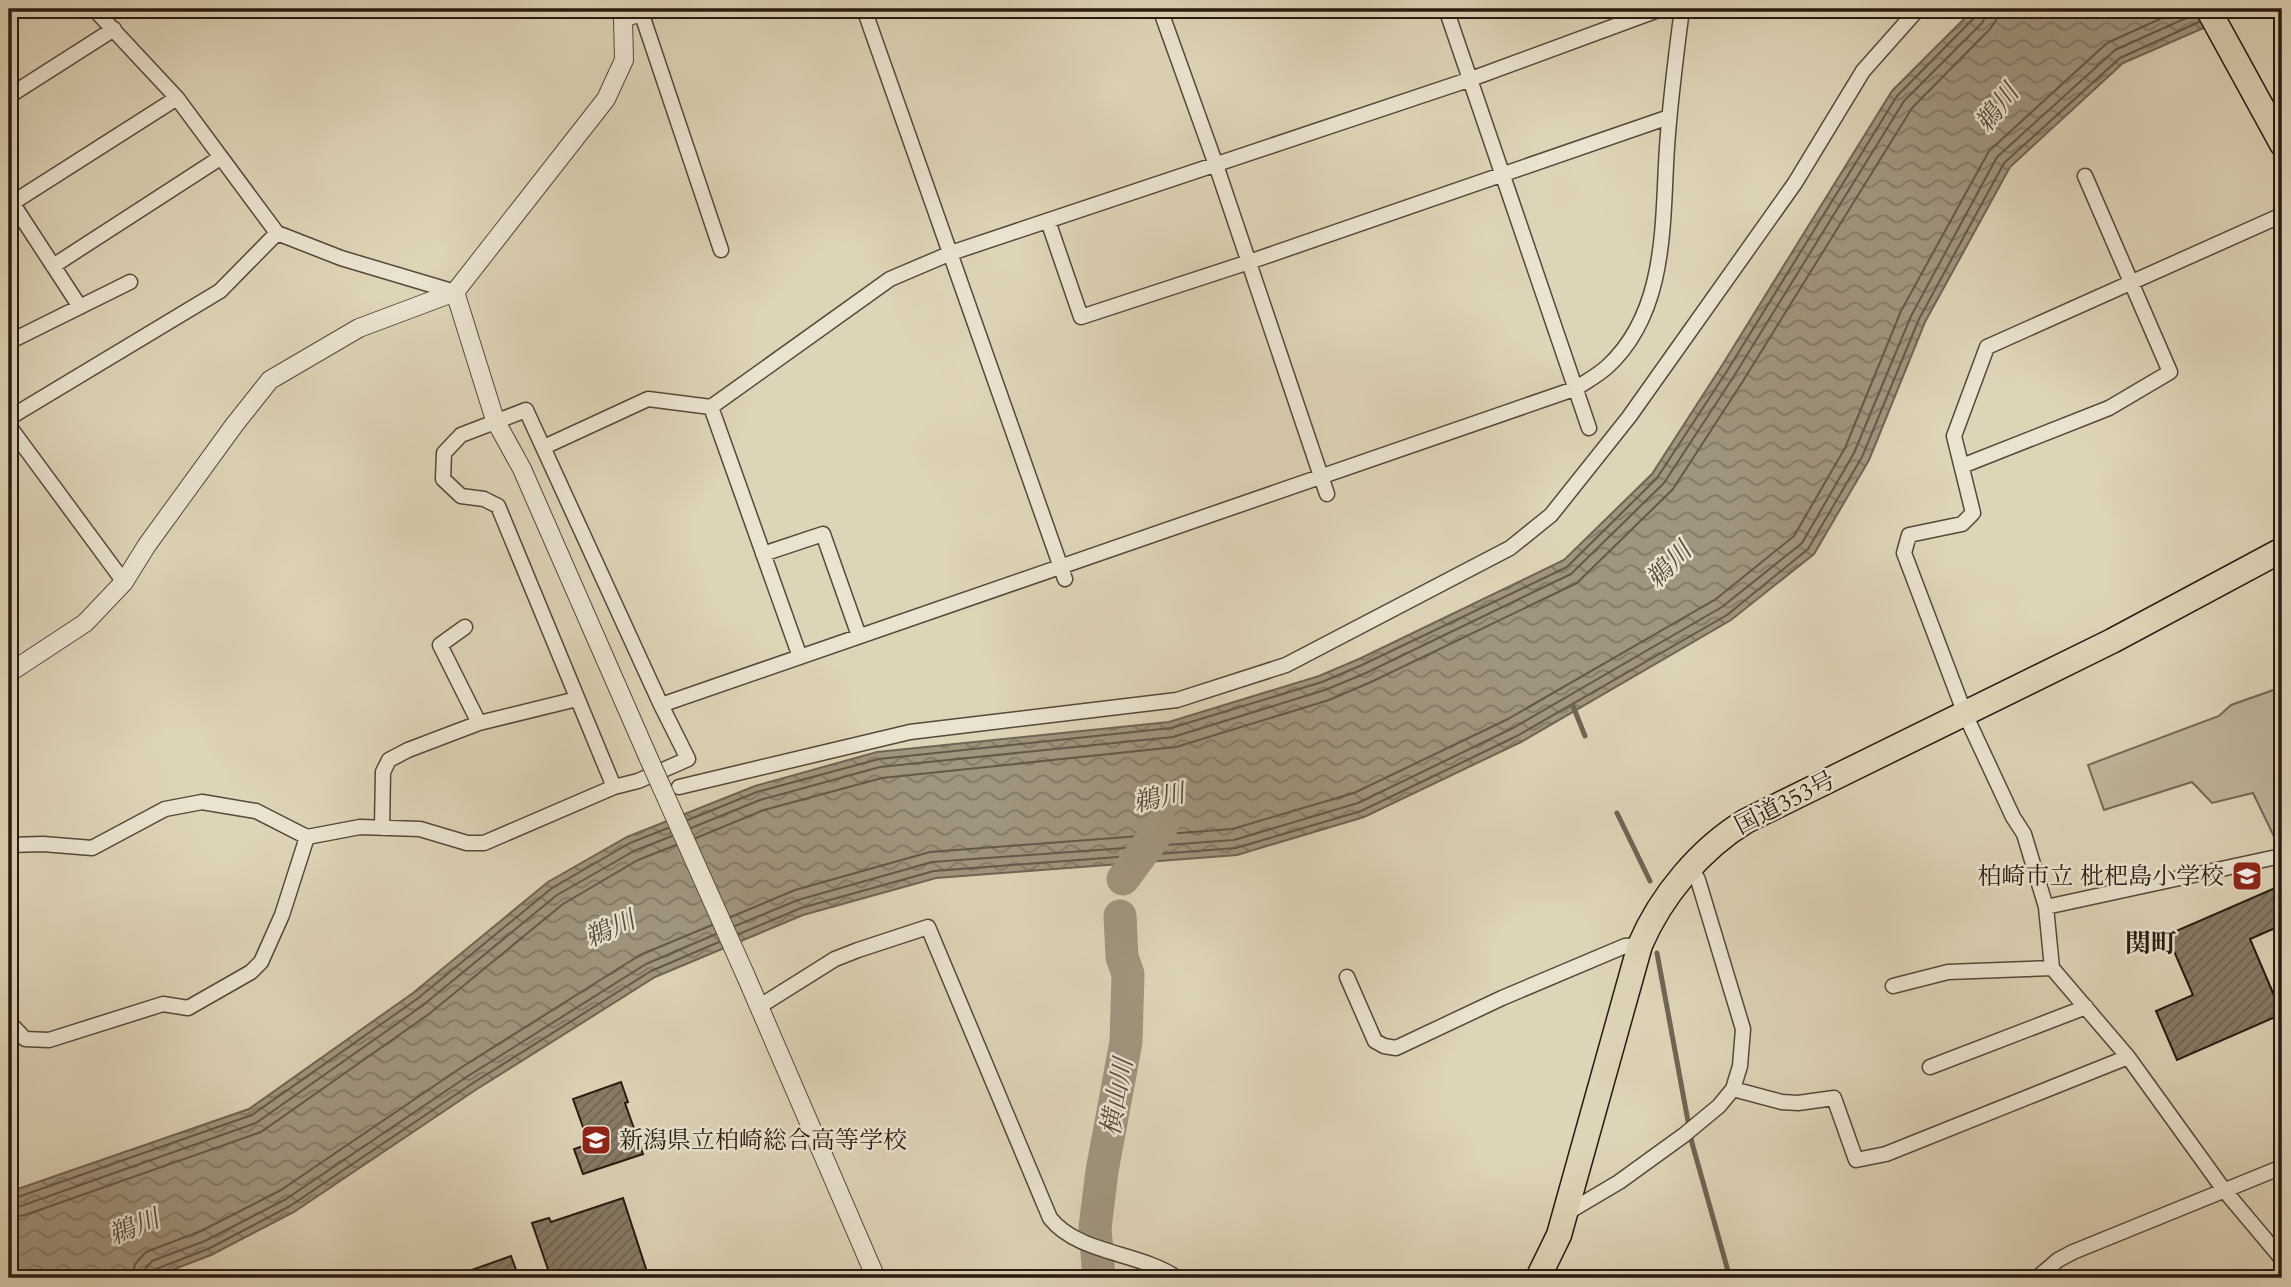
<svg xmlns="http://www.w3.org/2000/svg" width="2291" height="1287" font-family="Cardo,'Noto Serif JP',serif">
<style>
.pitch{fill:#bfb49b;stroke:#746756;stroke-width:2}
.water{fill:url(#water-waves);stroke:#706453;stroke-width:2}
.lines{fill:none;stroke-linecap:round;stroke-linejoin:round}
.shore{stroke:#645848;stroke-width:2}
.stream{stroke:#706453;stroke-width:5}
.river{stroke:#a0957f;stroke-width:33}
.building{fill:url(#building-hatch);stroke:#281a11;stroke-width:2}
.minor-casing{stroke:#56483a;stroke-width:17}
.tertiary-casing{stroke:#56483a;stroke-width:20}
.trunk-casing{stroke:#281a11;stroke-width:27}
.minor{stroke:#eae3d0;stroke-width:14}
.tertiary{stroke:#eae3d0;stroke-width:18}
.trunk{stroke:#ded4b7;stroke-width:24}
.tertiary-bridge-casing{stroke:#56483a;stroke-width:20;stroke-linecap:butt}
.tertiary-bridge{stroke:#eae3d0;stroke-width:18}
.labels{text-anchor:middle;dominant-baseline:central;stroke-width:5;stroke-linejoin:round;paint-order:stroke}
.street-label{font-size:24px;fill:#281a11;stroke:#eae3d0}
.poi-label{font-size:24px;fill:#281a11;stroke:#eae3d0;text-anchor:end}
.water-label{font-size:26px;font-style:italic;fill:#584b3d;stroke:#eae3d0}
.neighbourhood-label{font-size:26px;font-weight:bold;fill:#281a11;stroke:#eae3d0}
</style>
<defs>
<pattern id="water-waves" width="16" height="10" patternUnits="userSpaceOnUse" patternTransform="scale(1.75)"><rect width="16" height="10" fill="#a0957f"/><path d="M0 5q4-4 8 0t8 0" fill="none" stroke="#827967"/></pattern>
<pattern id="building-hatch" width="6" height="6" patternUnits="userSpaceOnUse" patternTransform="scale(1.75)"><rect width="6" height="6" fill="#877b67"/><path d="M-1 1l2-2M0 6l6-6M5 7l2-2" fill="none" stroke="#6e6453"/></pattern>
</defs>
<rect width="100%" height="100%" fill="#ded4b7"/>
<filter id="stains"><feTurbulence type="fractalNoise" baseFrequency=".00286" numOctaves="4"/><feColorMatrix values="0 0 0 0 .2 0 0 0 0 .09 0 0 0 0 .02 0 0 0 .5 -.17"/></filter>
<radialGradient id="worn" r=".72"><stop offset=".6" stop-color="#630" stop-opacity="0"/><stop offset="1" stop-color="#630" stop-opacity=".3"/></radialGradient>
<path class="pitch" d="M2282 687V853L2253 793 2212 803 2192 782 2104 810 2088 765 2219 716 2231 705Z"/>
<path class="water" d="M1974 9H2247L2123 63 2010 167 1925 322 1869 460 1814 554 1731 620 1521 742 1364 817 1237 855 936 878 803 915 655 977 477 1089 294 1212 211 1255 151 1278H9V1192L249 1109 413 993 548 882 627 837 755 786 877 752 1169 722 1319 676 1359 659 1564 560 1652 474 1721 367 1892 91Z"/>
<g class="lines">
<path class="shore" d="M688 820 757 792 879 759 1171 728 1322 682 1362 665 1567 567 1657 478 1727 371 1897 96 1976 16 1978 9
M691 828 760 800 880 767 1173 737 1325 690 1366 673 1571 574 1664 483 1734 376 1904 101 1983 22 1987 9
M696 838 764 810 882 778 1176 747 1329 700 1371 682 1577 583 1673 489 1743 381 1912 108 1990 29 1996 20 1997 9
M731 917 795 890 930 852 1232 829 1354 793 1508 719 1716 599 1794 536 1845 448 1901 311 1989 151 2107 43 2182 9
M735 926 798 900 932 862 1234 840 1358 803 1513 728 1722 607 1802 543 1854 453 1911 316 1997 157 2115 50 2195 14
M739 934 801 908 934 871 1236 848 1361 811 1517 736 1727 615 1808 549 1862 457 1919 319 2004 163 2120 58 2199 22
M9 1198 18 1197 252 1115 417 999 552 888 630 843 668 828
M9 1207 21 1206 256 1123 422 1006 557 895 634 851 672 836
M9 1218 25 1215 261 1132 429 1014 563 904 638 860 676 845
M132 1278 135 1264 146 1252 201 1231 281 1190 462 1067 640 955 712 925
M143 1278 145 1269 152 1261 205 1241 286 1199 468 1076 646 964 716 934
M152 1278 156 1269 208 1249 290 1206 473 1083 651 971 719 942"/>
<path class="stream" d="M1573 706 1585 736
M1617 813 1650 881
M1657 953 1692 1143 1730 1278"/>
<path class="river" d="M1123 879 1162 826
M1099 1278 1095 1228 1102 1171 1126 1042 1128 974 1122 957 1120 916"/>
</g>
<path class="building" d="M2282 885V925L2250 939 2282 1014 2177 1060 2156 1011 2193 995 2167 935Z
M621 1082 628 1102 625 1103 643 1154 583 1174 574 1149 589 1144 573 1099Z
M623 1198 649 1278H551L532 1223 549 1218 551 1222Z
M511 1256 519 1278H455V1276Z"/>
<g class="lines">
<g class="minor-casing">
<path id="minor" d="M94 9 177 98 277 233 341 258 455 292
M864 9 1065 579
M1160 9 1216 165 1327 494
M1446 9 1589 428
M641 12 721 250
M9 96 114 29
M9 198 80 307
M9 205 177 98
M2282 215 1987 347 1954 436 1973 513 1962 524 1909 535 1904 553 1965 714 2013 817 2024 834 2046 907 2052 968 2128 1057 2224 1190 2282 1259
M1048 221 1081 317 1249 262 1669 117
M53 266 220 158
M9 342 130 282
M711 407 800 657
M9 418 220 291 277 233
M9 426 124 582
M544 447 648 399 711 407 890 279 951 253 1471 79 1661 9
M1962 466 2109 408 2170 372 2085 176
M763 554 823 534 859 636
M465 627 440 645 479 723
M661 705 1577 388C1587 381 1598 375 1607 367 1668 311 1662 222 1667 147 1670 101 1676 55 1682 9
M679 787 910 732 1177 700 1286 665 1510 548 1551 515 1629 417 1795 183 1863 71 1918 9
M382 828 383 772 389 760 408 750 479 723 577 699
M9 845 43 844 92 848 165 809 202 802 256 811 307 837 360 827 420 829 467 843H484L614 787 638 781 688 759 661 705 526 410 461 435 444 453 443 479 461 496 484 499 498 506 614 787
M2046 907 2272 858
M1347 977 1375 1041 1384 1046 1396 1048 1502 998 1625 946 1640 945
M1893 986 1948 972 2052 968
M760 1006 835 959 858 950 928 927 1050 1218C1078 1254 1140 1252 1177 1278
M9 1022 25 1039 49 1040 163 1004 188 1008 251 972 261 962 282 915 307 837
M1930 1067 2086 1007
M1733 1089 1782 1102 1798 1103 1834 1098 1856 1160 1886 1154 2128 1057
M1565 1214 1619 1182 1684 1135 1719 1106 1733 1089 1740 1066 1743 1029 1698 880 1692 868
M2037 1278 2058 1260 2073 1252 2282 1167"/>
</g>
<g class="tertiary-casing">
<path id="tertiary" d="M455 292 495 420 522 469 649 759
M9 673 85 623 124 582 147 545 235 424 270 380 359 328 455 292 606 99 624 60 623 18 651 9
M745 974 876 1278"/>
</g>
<g class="trunk-casing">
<path id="trunk" d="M2208 9 2282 144
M1538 1278 1559 1235 1640 945C1661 896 1700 849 1746 821L2112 641 2282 550"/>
</g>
<use href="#minor" class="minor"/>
<use href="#tertiary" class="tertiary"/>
<use href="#trunk" class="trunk"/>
<g class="tertiary-bridge-casing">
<path id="tertiary-bridge" d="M649 759 745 974"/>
</g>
<use href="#tertiary-bridge" class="tertiary-bridge"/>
</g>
<defs>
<g id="school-square" transform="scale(1.575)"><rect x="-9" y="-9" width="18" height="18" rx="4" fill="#8f2418" stroke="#eae3d0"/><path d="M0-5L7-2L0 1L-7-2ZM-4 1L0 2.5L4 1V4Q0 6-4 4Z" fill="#fff"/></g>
</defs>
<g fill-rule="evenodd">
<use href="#school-square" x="2247" y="876"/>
<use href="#school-square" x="596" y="1140"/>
</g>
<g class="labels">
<g class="street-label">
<text transform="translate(1785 803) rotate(-27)">国道353号</text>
</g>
<g class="poi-label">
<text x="2224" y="876">柏崎市立 枇杷島小学校</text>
<text x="619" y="1140" text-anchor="start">新潟県立柏崎総合高等学校</text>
</g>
<g class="water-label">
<text transform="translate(1997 108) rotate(-52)">鵜川</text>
<text transform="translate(1669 565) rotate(-46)">鵜川</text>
<text transform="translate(1159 798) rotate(-12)">鵜川</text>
<text transform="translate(610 929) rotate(-24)">鵜川</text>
<text transform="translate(1117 1097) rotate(-80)">横山川</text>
<text transform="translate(134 1227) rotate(-22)">鵜川</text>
</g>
<g class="neighbourhood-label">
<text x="2151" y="943">関町</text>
</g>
</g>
<rect width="2291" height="1287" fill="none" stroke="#ded4b7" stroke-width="35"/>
<rect x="10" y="10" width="2270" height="1266" fill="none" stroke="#281a11" stroke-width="3.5"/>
<rect x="18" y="18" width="2256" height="1252" fill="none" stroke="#281a11" stroke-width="2"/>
<rect width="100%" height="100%" filter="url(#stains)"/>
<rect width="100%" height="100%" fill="url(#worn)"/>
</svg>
